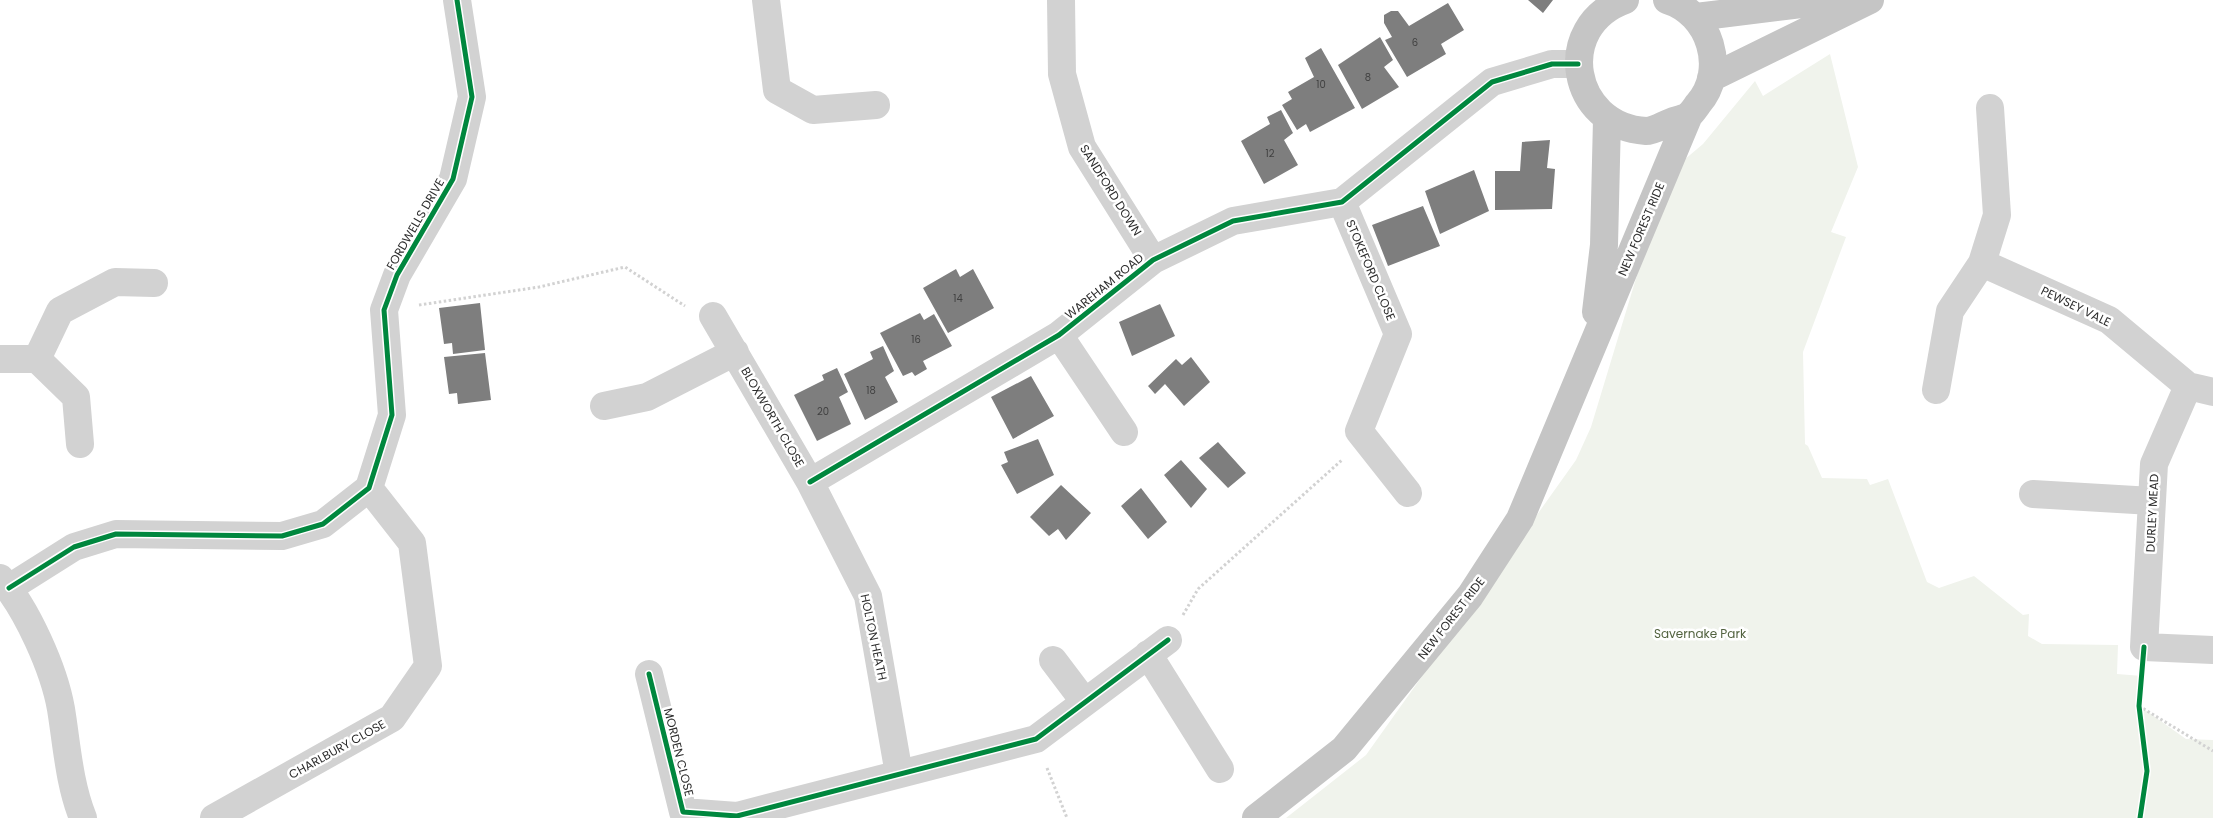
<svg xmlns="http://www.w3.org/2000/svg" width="2213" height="818" font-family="Poppins,sans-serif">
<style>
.green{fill:#f0f3ec}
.building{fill:#7e7e7e}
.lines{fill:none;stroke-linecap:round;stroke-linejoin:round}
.path{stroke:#d2d2d2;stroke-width:3;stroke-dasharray:2.5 2.5;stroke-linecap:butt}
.minor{stroke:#d2d2d2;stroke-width:28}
.major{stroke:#c5c5c5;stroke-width:28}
.cycleway-casing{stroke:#fff;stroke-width:8}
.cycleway{stroke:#00873e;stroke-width:5}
.labels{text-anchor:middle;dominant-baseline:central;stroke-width:5;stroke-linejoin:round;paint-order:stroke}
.number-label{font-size:10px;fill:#414141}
.street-label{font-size:12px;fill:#2d2d2d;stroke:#fff}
.park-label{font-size:12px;fill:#536340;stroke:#fff}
</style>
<rect width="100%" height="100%" fill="#fff"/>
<path class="green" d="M1830 54 1858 167 1831 232 1846 237 1803 352 1805 444 1808 446 1822 478 1867 479 1870 485 1888 479 1927 582 1939 588 1974 576 2023 615 2029 614 2028 636 2042 644 2118 645 2117 674 2142 676 2141 707 2186 739 2213 740V818H1286L1366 755 1576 460 1591 427 1651 229 1684 160 1703 144 1755 81 1763 96Z"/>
<path class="building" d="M1528 0H1553L1543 13Z
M1448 3 1464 30 1441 44 1446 54 1407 77 1385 40 1392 37 1384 23V15L1391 11H1398L1409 26Z
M1380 37 1393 60 1384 67 1399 87 1362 109 1338 65Z
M1321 48 1355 108 1310 132 1306 124 1297 130 1282 105 1292 99 1288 92 1314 77 1305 58Z
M1281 110 1293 133 1284 140 1298 165 1264 184 1241 141 1270 124 1267 117Z
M1550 140 1547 168 1555 169 1552 209 1495 210V171H1520L1522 142Z
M1474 170 1489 211 1440 234 1425 191Z
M1423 206 1440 246 1388 266 1372 225Z
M956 269 960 277 973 269 994 308 948 333 923 288Z
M480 303 485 350 453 354 452 343 444 344 439 308Z
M1160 304 1175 336 1132 356 1119 322Z
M920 313 924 320 934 314 952 346 923 361 927 369 915 376 912 372 903 376 880 333Z
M883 346 894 371 885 377 898 402 865 420 844 374 873 359 870 352Z
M485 353 491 400 458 404 457 393 449 394 444 357Z
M1191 357 1210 382 1184 406 1165 384 1155 394 1148 386 1176 359 1182 365Z
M837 368 848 392 839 397 851 424 817 441 794 395 824 380 822 375Z
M1031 376 1054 416 1013 439 991 397Z
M1038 439 1054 475 1017 494 1001 465 1008 462 1004 452Z
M1218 442 1246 473 1228 488 1199 458Z
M1181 460 1207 489 1191 508 1164 475Z
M1061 485 1091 513 1066 540 1058 529 1049 536 1030 517Z
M1141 488 1167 522 1148 539 1121 506Z"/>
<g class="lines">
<path class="path" d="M419 305 539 287 625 267 685 306
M1183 615 1198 589 1342 460
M2139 706 2213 751
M1047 768 1067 818"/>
<path class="minor" d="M766 0 777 90 813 110 876 105
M1061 0 1062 74 1082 147 1153 260
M1342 202 1398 334 1359 431 1408 493
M1982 263 1997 215 1990 108
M713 316 810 482 868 596 899 774
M1059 335 1124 432
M0 359H37L76 397 80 444
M37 359 60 311 115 282 154 283
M2188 386 2154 464 2144 647 2213 650
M1936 390 1950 311 1982 263 2109 320 2188 386 2213 392
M604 406 647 397 735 352
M810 482 1059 335 1153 260 1233 221 1342 202 1492 82 1552 64H1578
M2033 494 2152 501
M0 578C27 609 54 669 61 709 67 746 69 783 83 818
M9 588 74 547 116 534 282 536 323 524 369 488 392 415 384 310 397 275 453 179 472 97 457 0
M1148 654 1220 769
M1053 660 1084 701
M649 674 683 812 737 816 1036 739 1168 640
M214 818 392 718 428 666 412 543 369 488"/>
<path class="major" d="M1625 0C1553 26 1570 126 1646 131 1653 131 1663 125 1671 122 1676 120 1683 119 1688 116 1692 113 1695 108 1698 104 1728 70 1710 13 1667 0
M1696 17 1834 0
M1711 78 1870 0
M1596 312 1604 245 1607 119
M1256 818 1344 749 1470 596 1520 519 1689 115"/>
<g class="cycleway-casing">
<path id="cycleway" d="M810 482 1059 335 1153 260 1233 221 1342 202 1492 82 1552 64H1578
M9 588 74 547 116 534 282 536 323 524 369 488 392 415 384 310 397 275 453 179 472 97 457 0
M649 674 683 812 737 816 1036 739 1168 640
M2140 818 2147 771 2139 706 2144 647"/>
</g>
<use href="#cycleway" class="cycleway"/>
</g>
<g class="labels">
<g class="number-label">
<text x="1415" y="42">6</text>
<text x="1368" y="77">8</text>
<text x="1321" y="84">10</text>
<text x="1270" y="153">12</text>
<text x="958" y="298">14</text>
<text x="916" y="339">16</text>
<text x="871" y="390">18</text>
<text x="823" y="411">20</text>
</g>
<g class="street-label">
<text transform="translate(1111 190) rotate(58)">SANDFORD DOWN</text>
<text transform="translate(415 224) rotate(-60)">FORDWELLS DRIVE</text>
<text transform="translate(1641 229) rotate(-67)">NEW FOREST RIDE</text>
<text transform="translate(1371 270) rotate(67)">STOKEFORD CLOSE</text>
<text transform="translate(1104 286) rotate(-39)">WAREHAM ROAD</text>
<text transform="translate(2076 306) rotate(26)">PEWSEY VALE</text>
<text transform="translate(773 417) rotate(60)">BLOXWORTH CLOSE</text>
<text transform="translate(2152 513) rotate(-87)">DURLEY MEAD</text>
<text transform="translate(1451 618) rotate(-52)">NEW FOREST RIDE</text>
<text transform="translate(874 637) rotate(78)">HOLTON HEATH</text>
<text transform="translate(337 749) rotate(-29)">CHARLBURY CLOSE</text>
<text transform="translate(679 752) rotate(76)">MORDEN CLOSE</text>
</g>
<g class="park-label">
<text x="1700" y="633">Savernake Park</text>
</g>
</g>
</svg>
